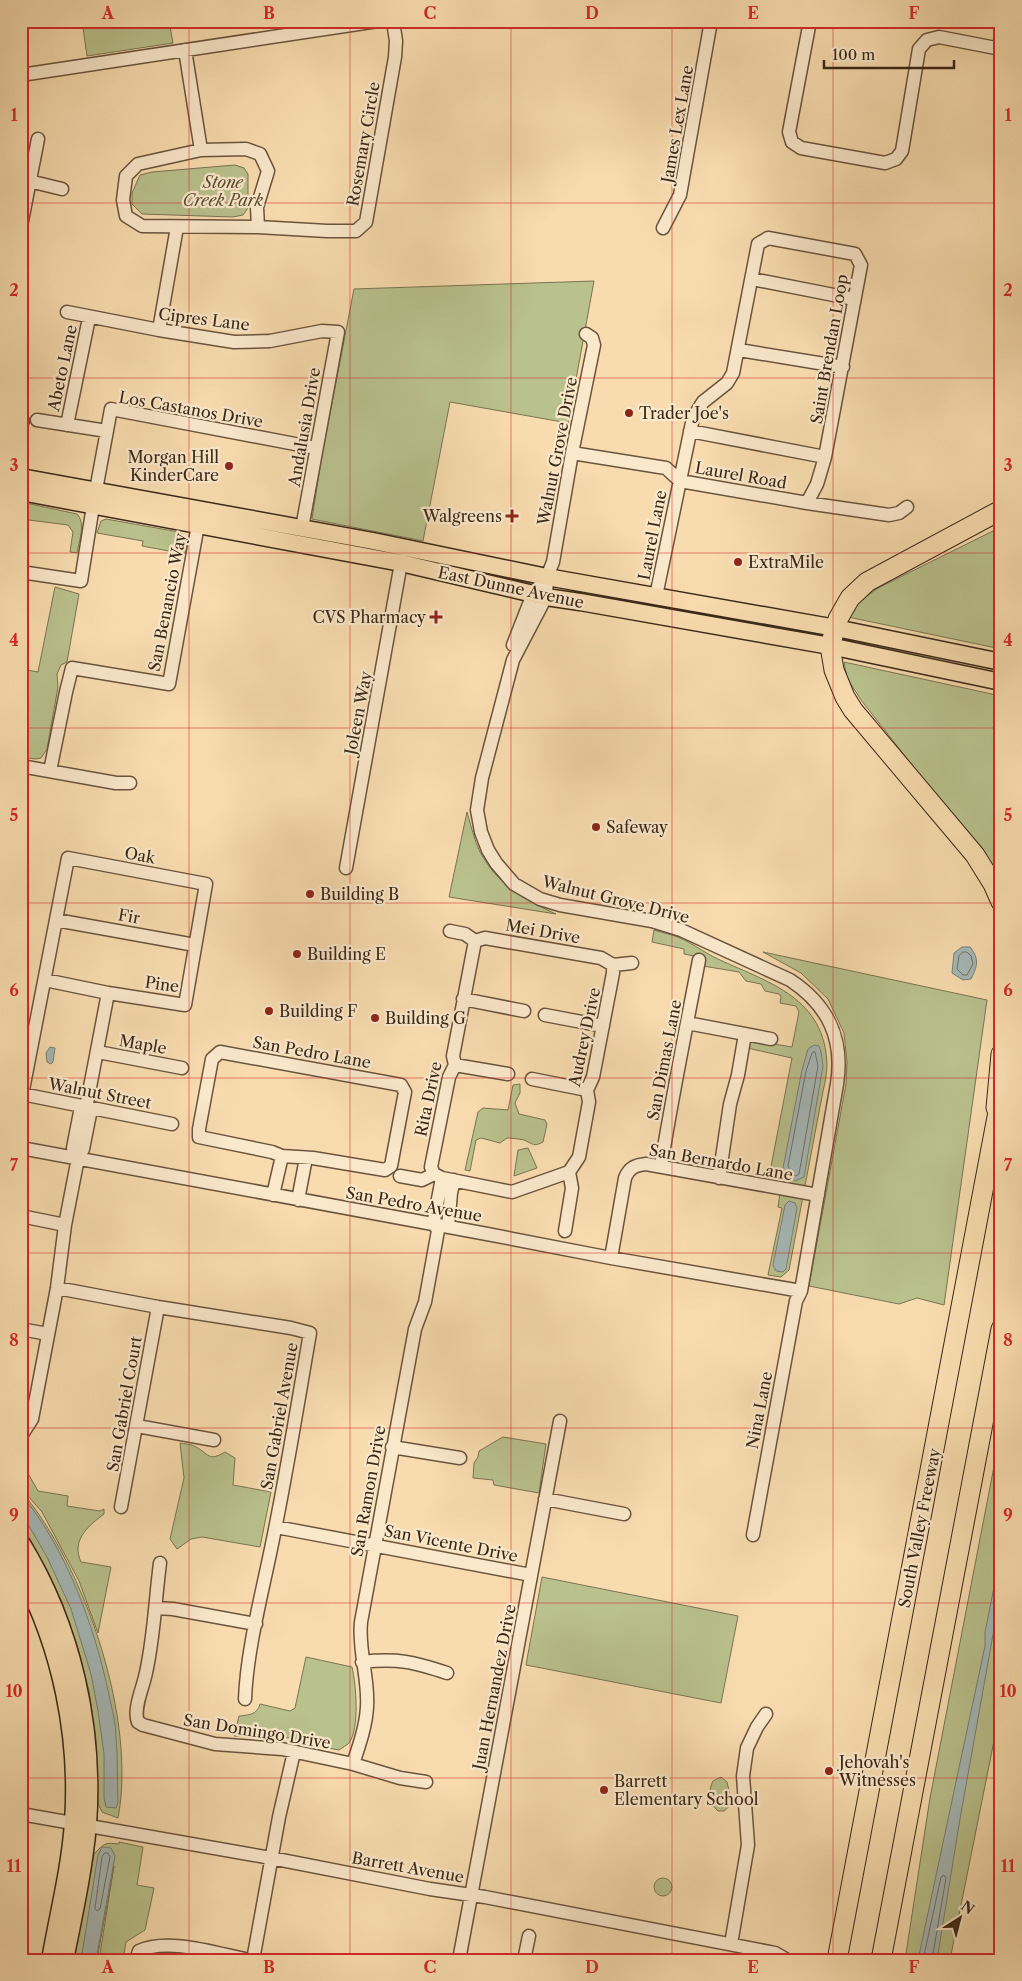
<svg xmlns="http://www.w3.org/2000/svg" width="1022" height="1981" font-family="'Libre Caslon Text',serif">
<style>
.green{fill:#b9c18d;stroke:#7a7452}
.water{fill:#a5b8b7;stroke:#7a7e77}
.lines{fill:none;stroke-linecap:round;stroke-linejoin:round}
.shore{stroke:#707066;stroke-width:1}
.minor-casing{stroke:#6a543c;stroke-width:15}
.major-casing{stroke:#3a2716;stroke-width:19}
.highway-casing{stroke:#3a2716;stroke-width:21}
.minor{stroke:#fae8cb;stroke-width:12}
.major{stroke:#f8dcaf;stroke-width:16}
.highway{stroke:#f8dcaf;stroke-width:19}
.grid{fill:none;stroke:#d62828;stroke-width:1;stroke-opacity:0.55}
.poi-dot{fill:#8f2418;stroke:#fae8cb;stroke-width:2}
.labels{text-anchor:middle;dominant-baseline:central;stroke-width:4.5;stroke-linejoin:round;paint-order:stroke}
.street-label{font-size:16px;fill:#3a2716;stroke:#fae8cb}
.park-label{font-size:16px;font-style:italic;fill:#5a4e34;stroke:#fae8cb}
.poi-label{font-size:16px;fill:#3a2716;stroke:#fae8cb;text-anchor:start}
.neatline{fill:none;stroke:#d62828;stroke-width:2}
.grid-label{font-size:16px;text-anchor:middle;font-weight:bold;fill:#d62828}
</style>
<rect width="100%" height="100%" fill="#f8dcaf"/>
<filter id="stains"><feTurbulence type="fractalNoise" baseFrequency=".004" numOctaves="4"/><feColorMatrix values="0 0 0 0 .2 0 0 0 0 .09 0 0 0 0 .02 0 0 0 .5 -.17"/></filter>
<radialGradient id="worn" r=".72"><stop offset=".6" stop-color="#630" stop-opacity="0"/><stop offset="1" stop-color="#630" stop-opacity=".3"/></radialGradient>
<path class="green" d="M82 21H169L173 43 87 56Z
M235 165 244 168 248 174V208L243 215 233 217 142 214 132 204V193L140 175 152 172Z
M594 281 568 423 450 402 423 541 312 519 322 455 354 289Z
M21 502 77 514C86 523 79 541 77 553L70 552 73 532 68 525 21 519Z
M106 519 179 532C189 537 187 545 185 554L142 546 143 541 97 533 101 521Z
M1001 527V649L848 617 853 606 878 588Z
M55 587 79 594 67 662 61 665 57 674 58 687 47 749 41 758 36 759 21 757V690C29 685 30 678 27 670L38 672Z
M844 662 1001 696V878L861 700 847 678Z
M467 812C471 825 474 840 480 852 498 885 523 899 556 914L449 897Z
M654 930C660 932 666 933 672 935 689 940 704 953 720 960 770 983 825 998 827 1065 827 1073 825 1083 823 1091L789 1270 781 1277 768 1275 782 1208 778 1207 781 1185 768 1182 792 1058 747 1048 749 1040 792 1047 799 1012 796 1006 780 1003 781 997 779 994 765 991 761 984 746 981 739 972 703 966 704 958 684 954V949L652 942Z
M763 952 987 1000 944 1305 917 1298 899 1304 809 1286 846 1084 847 1062 844 1033 828 999 801 973Z
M520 1084V1093L515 1103 519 1114 545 1120 547 1124 543 1142C534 1147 533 1144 524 1140 519 1139 512 1138 507 1138L500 1143 481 1138 476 1140 470 1171 465 1170 478 1112 483 1108 508 1110 513 1085Z
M528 1148 537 1168 514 1176 518 1150Z
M1001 1430V1706L950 1960H905L930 1798Z
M503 1437 546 1444 539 1493 494 1485 493 1480 473 1478 474 1463 478 1457 479 1451Z
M180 1443C184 1444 192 1444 196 1447 209 1454 208 1462 225 1452L235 1458 233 1485 271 1492 260 1547 202 1537 191 1539 177 1549 170 1539 184 1478Z
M21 1461 38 1491 68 1496 67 1506 100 1511 104 1509V1514C88 1526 71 1540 81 1562L111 1567 98 1633 79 1581 42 1512 21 1488Z
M21 1491C85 1566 137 1720 118 1818L102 1812 98 1804 96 1740 89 1691 77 1645 62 1602 47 1570 21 1524Z
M542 1577 738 1616 721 1703 526 1665Z
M306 1657 352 1667C356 1684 360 1728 349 1743 347 1745 342 1748 339 1750L302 1743 294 1738 234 1736 239 1716C249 1715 257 1715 260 1704L290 1711 295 1708Z
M721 1777 727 1782 732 1804 724 1811H718C708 1802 708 1792 713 1781Z
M119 1842 143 1847 137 1885 154 1888 145 1930 126 1942 123 1960H99L114 1866 97 1960H74L94 1854C104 1844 104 1842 119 1844Z
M654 1887a9 9 0 1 1 18 0a9 9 0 1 1-18 0Z"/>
<path class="water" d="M962 947H970C980 959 977 967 971 979L963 980 952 973 954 953Z
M814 1045 819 1046 821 1052 823 1066 804 1177 795 1181 789 1177 783 1168 802 1070 808 1049Z
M50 1047 55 1048 53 1062 51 1064 47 1062 46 1053Z
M789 1201 795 1203 797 1208 786 1269 783 1272 776 1271 773 1265 785 1205Z
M21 1494C66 1548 95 1627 109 1695 112 1709 116 1723 116 1737 118 1758 117 1780 118 1802L116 1808 106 1807 104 1798V1754L98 1711 91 1674 71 1609 47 1557 21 1512Z
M1001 1552V1590L960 1819 937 1960H918L985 1646V1632Z
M102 1847 111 1848 115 1856 96 1960H81L98 1855Z"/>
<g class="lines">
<path class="shore" d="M963 952H967L971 956 973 964 967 975H963L957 969 959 956Z
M815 1052 818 1066 799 1174 796 1176 792 1174 788 1166 806 1071 812 1053Z
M105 1853H108L110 1857 100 1909 97 1911 95 1908 102 1857Z
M923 1960 941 1877 944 1875 946 1878 932 1960"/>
<g class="minor-casing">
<path id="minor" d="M810 21 789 132 792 142 801 148 885 163 896 159 902 151 919 49 927 40 939 37 1001 49
M185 50 201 150
M21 75 378 21
M21 179 62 189
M21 226 38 139
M258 227 257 207 268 171 260 154 246 149 201 150 138 164 126 176 123 200 126 216 142 226 258 227 327 231H356L366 222 395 57 396 41 393 21
M663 228 680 195 711 21
M752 279 854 299
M67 312 159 330 234 342 270 341 322 331 338 332 302 528
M159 330 177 227
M739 350 843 367
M37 420 107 431
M21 421H23
M67 425 89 318
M690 431 825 457
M572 453 666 468 680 481 807 503 889 515 899 513 907 507
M96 490 111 409 316 448
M21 572 81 581 93 506
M547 577 546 597 513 660 482 778 477 810 481 832 488 850 496 863 514 884 540 899 560 905 652 921 681 930 790 980C828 1005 844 1038 837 1084L801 1291 796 1301 753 1535
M656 596 693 418 703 402 727 383 733 373 758 244 768 238 855 254 861 265 825 457 817 484 807 503
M513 645 533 594 547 577 553 562 572 453 594 345 592 338 586 334
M21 766 116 783H130
M50 771 66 692 72 668 169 684 198 525
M346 868 401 563
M56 920 195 945
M450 931 465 934 475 941 485 938 601 958 613 965 632 963
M463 999 524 1011
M545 1015 603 1026
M687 1023 771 1039
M98 1052 182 1068
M220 1052 401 1085 405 1092 391 1166 385 1170 313 1158 282 1156 272 1152 199 1137V1129L212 1059Z
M455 1065 508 1074
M532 1079 587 1090
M22 1094 172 1124
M21 1100 68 858 206 884 185 1005 108 993 45 980
M86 1108 108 993
M21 1148 487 1234 611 1258 801 1291
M78 1158 73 1148 81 1107
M661 1166C672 1097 686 1029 699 960
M434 1174 431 1167 449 1077 455 1065 453 1056 475 941
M434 1174 442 1178 512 1192 569 1172
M400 1176 422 1180 434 1174
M719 1178 730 1104 738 1075 745 1034
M273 1195 282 1156
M298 1200 306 1158
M21 1216 65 1225
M433 1225 442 1178
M448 1227 451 1193 454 1180
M565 1231 572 1188 569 1172 579 1157 589 1102 587 1090 593 1077 613 973V965
M611 1258 625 1178C629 1168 635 1165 646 1164L818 1195
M57 1288 158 1307 291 1328 310 1333C298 1402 287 1471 273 1539 263 1590 247 1648 245 1699
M21 1329 48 1334
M137 1426 214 1440
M21 1436 32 1419 57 1288 65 1225 78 1158 83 1149 91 1109
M392 1447 460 1458
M545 1499 624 1514
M121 1507 158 1307
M276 1527 531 1575
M160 1563C155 1601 154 1640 145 1677 142 1690 133 1710 138 1722L143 1725 215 1744 282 1749 353 1764 400 1778 426 1782
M156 1608 173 1609 256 1624
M362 1662C398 1658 414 1662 447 1673
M353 1764C359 1746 366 1726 367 1707 369 1678 358 1651 361 1622L415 1329 425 1302 439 1225
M21 1814 271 1858 430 1889 485 1897 775 1953 787 1960
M731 1944 748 1845 743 1776 747 1748 757 1727 766 1714
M136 1960 139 1951C168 1937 218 1954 249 1960
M253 1960 279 1817 294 1752
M459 1960 560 1421
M524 1960 529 1936"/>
</g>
<g class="major-casing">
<path id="major" d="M21 477 373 541 547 577 836 628 1001 662
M21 492 401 563 546 597 580 602 830 646 1001 682
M21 1542C73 1627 95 1727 88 1825 84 1870 74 1915 65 1960
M21 1573C61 1648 79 1737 73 1822 70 1868 58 1914 50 1960"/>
</g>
<g class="highway-casing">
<path id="highway" d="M1001 510 867 582 850 598 838 619 830 646 834 670 845 697 853 710 975 855 993 884 1001 902
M996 1108 1001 1054
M837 1960 1001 1096
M881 1960 1001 1329"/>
</g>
<use href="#minor" class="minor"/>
<use href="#major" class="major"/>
<use href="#highway" class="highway"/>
</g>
<path class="grid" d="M189 21V1960M350 21V1960M511 21V1960M672 21V1960M833 21V1960M21 203H1001M21 378H1001M21 553H1001M21 728H1001M21 903H1001M21 1078H1001M21 1253H1001M21 1428H1001M21 1603H1001M21 1778H1001"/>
<g class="poi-dot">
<circle cx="629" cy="413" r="5"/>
<circle cx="229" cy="466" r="5"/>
<path d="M509.5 508.5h5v5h5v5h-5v5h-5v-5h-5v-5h5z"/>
<circle cx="738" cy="562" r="5"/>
<path d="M433.5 609.5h5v5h5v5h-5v5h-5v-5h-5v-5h5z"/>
<circle cx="596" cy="827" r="5"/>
<circle cx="310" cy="894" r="5"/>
<circle cx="297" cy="954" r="5"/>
<circle cx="269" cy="1011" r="5"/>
<circle cx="375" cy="1018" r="5"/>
<circle cx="829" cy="1771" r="5"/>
<circle cx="604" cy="1790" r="5"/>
</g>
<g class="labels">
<g class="street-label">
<text transform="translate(677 124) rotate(-80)">James Lex Lane</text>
<text transform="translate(363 144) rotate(-80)">Rosemary Circle</text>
<text transform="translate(204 319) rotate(7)">Cipres Lane</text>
<text transform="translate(829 349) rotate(-80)">Saint Brendan Loop</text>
<text transform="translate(62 368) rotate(-78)">Abeto Lane</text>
<text transform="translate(191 409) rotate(10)">Los Castanos Drive</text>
<text transform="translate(304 427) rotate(-80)">Andalusia Drive</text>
<text transform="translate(557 451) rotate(-79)">Walnut Grove Drive</text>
<text transform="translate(741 475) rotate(10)">Laurel Road</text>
<text transform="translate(652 535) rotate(-79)">Laurel Lane</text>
<text transform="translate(511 587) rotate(12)">East Dunne Avenue</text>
<text transform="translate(167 602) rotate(-79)">San Benancio Way</text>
<text transform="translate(358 713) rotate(-79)">Joleen Way</text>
<text transform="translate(140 855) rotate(11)">Oak</text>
<text transform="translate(616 899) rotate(14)">Walnut Grove Drive</text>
<text transform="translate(129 916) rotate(10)">Fir</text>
<text transform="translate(543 931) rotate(10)">Mei Drive</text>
<text transform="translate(162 984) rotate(8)">Pine</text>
<text transform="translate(584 1037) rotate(-78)">Audrey Drive</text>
<text transform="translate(143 1044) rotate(10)">Maple</text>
<text transform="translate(312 1052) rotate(10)">San Pedro Lane</text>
<text transform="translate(664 1060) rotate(-79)">San Dimas Lane</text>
<text transform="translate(100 1093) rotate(11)">Walnut Street</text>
<text transform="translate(428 1099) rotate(-78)">Rita Drive</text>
<text transform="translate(721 1162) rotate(10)">San Bernardo Lane</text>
<text transform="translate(414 1204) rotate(10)">San Pedro Avenue</text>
<text transform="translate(124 1404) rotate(-80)">San Gabriel Court</text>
<text transform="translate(759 1410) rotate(-79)">Nina Lane</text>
<text transform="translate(279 1416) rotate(-80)">San Gabriel Avenue</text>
<text transform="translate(368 1491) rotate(-80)">San Ramon Drive</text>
<text transform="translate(919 1528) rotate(-79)">South Valley Freeway</text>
<text transform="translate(451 1543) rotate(11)">San Vicente Drive</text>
<text transform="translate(494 1687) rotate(-79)">Juan Hernandez Drive</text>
<text transform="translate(257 1731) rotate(9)">San Domingo Drive</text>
<text transform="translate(408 1867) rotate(10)">Barrett Avenue</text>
</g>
<g class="park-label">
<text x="223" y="182">Stone<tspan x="223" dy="18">Creek Park</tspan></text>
</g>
<g class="poi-label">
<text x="639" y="413">Trader Joe's</text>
<text x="219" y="457" text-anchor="end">Morgan Hill<tspan x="219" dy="18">KinderCare</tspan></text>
<text x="502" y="516" text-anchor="end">Walgreens</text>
<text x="748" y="562">ExtraMile</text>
<text x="426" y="617" text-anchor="end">CVS Pharmacy</text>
<text x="606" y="827">Safeway</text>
<text x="320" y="894">Building B</text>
<text x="307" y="954">Building E</text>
<text x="279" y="1011">Building F</text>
<text x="385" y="1018">Building G</text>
<text x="839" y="1762">Jehovah's<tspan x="839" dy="18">Witnesses</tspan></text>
<text x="614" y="1781">Barrett<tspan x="614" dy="18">Elementary School</tspan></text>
</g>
</g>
<rect width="1022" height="1981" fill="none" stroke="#f8dcaf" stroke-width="55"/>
<g transform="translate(960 1918) rotate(36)" stroke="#fae8cb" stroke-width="4" paint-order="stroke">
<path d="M0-4L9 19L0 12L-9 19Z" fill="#3a2716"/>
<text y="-8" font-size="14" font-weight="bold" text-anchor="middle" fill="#3a2716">N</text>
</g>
<path d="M824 60v8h130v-8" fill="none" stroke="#3a2716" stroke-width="2.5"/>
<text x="832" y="60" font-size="15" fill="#3a2716" stroke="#fae8cb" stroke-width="4" paint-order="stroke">100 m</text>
<rect x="28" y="28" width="966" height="1926" class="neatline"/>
<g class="grid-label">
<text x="108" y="19">A</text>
<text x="269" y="19">B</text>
<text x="430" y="19">C</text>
<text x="592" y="19">D</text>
<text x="753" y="19">E</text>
<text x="914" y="19">F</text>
<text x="14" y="121">1</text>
<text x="1008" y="121">1</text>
<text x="14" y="296">2</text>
<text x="1008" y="296">2</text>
<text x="14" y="471">3</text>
<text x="1008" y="471">3</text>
<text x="14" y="646">4</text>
<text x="1008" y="646">4</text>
<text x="14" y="821">5</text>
<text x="1008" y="821">5</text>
<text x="14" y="996">6</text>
<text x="1008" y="996">6</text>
<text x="14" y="1171">7</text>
<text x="1008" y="1171">7</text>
<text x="14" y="1346">8</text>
<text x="1008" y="1346">8</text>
<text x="14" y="1521">9</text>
<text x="1008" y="1521">9</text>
<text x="14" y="1697">10</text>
<text x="1008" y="1697">10</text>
<text x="14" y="1872">11</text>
<text x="1008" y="1872">11</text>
<text x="108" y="1973">A</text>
<text x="269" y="1973">B</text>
<text x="430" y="1973">C</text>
<text x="592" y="1973">D</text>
<text x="753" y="1973">E</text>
<text x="914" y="1973">F</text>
</g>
<rect width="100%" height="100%" filter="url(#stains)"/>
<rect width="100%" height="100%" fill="url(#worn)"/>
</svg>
